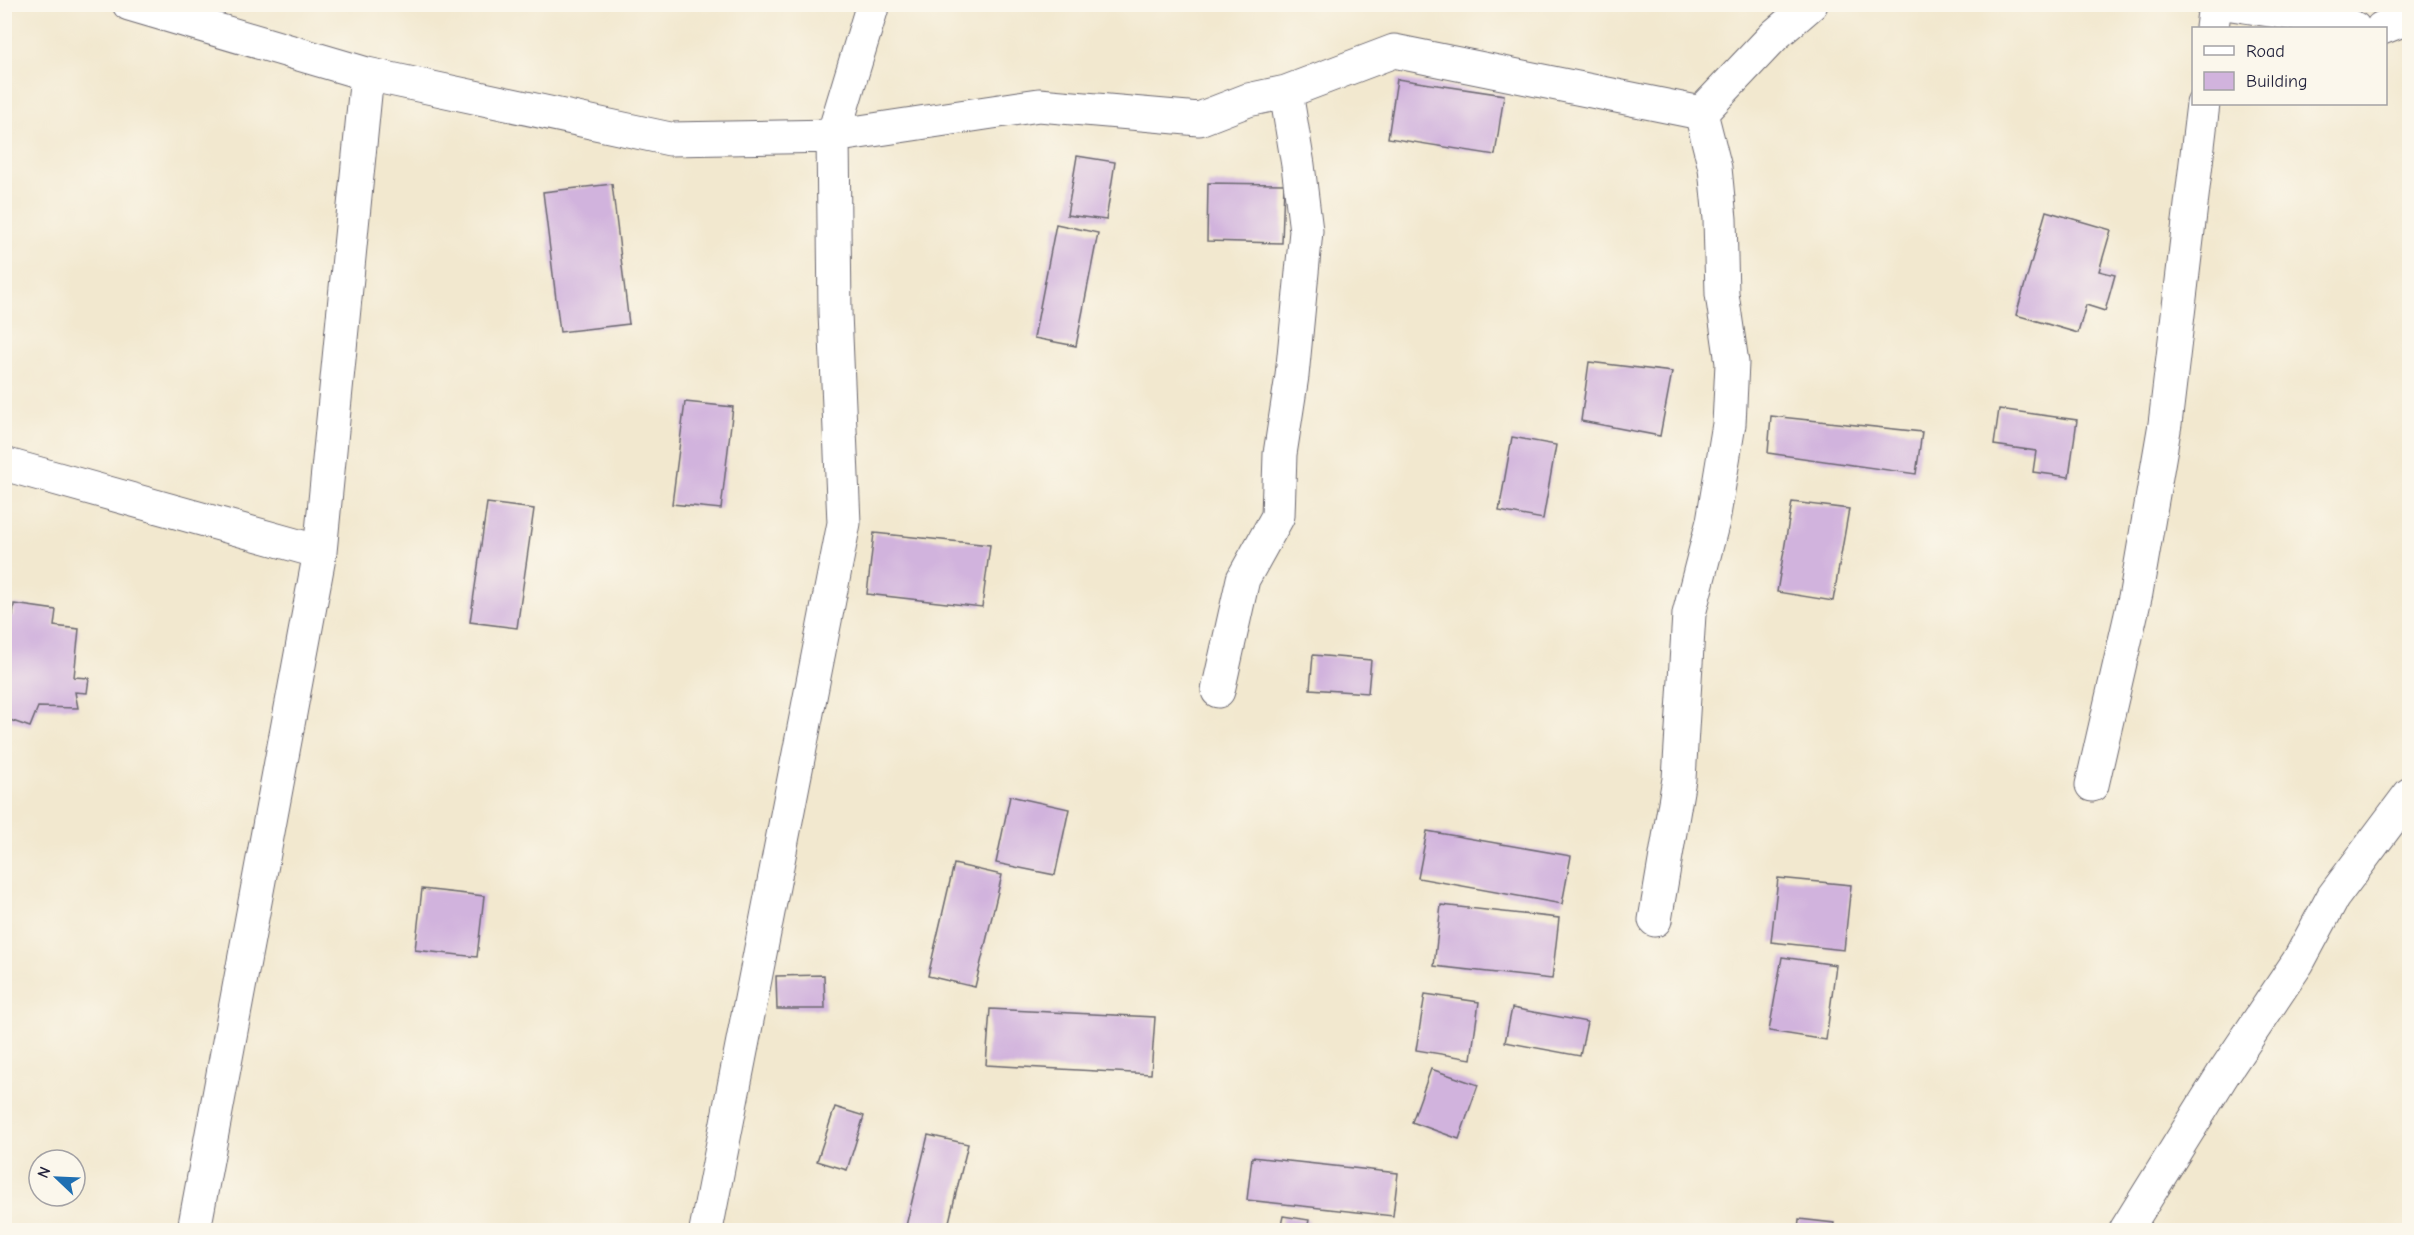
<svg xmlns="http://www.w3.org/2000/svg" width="2414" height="1235" font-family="'Comic Neue',sans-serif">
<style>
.building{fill:#d1b3dd}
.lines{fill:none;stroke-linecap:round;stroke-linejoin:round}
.street-casing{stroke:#6b676f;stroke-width:35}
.street{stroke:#fff;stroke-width:33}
</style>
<rect width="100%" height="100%" fill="#fbf7ec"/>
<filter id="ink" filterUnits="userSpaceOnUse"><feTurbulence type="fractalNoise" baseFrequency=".0167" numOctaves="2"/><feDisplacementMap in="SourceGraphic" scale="12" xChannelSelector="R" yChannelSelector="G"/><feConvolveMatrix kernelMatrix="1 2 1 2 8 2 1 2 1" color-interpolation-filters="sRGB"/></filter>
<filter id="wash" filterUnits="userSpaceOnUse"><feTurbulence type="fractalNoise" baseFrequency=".008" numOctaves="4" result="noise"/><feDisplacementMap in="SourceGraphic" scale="24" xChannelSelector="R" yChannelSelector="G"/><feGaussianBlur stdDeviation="1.35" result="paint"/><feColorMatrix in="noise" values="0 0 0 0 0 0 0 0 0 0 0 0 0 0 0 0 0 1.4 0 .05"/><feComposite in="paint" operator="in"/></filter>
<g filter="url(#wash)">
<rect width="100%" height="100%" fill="#f2e8cf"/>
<g id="blocks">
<path class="building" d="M1397 79 1504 95 1495 155 1388 138Z
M1077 156 1115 162 1106 220 1067 215Z
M1208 183 1284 184 1282 243 1207 241Z
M612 184 629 324 560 332 543 192Z
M2046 211 2111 230 2099 271 2115 275 2105 311 2086 305 2078 333 2016 315Z
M1056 224 1098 233 1076 346 1034 338Z
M1589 362 1672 372 1660 436 1581 421Z
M685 402 733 407 721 509 672 504Z
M1999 409 2077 420 2069 477 2033 472 2036 451 1994 445Z
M1771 416 1922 432 1916 474 1768 453Z
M1512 437 1556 445 1543 519 1499 511Z
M1792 502 1849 509 1833 601 1777 592Z
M487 503 534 509 517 628 470 622Z
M874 533 990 545 982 607 867 594Z
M14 604 56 610 54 626 79 629 74 677 89 678 87 693 75 692 78 708 38 707 30 727 4 718V615L13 616Z
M1313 655 1371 660 1368 693 1310 689Z
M1010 796 1069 809 1055 875 996 863Z
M1427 831 1571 856 1562 904 1418 878Z
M954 864 1002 875 975 987 928 976Z
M1778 878 1851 885 1844 950 1771 942Z
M422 889 484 896 477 957 415 950Z
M1441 905 1559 918 1552 979 1434 966Z
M1782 957 1836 965 1826 1040 1769 1031Z
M824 975 825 1009H777L776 976Z
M1425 994 1479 1002 1471 1059 1416 1050Z
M1512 1008 1587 1022 1580 1056 1505 1042Z
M990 1009 1155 1017 1151 1074 986 1065Z
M1431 1069 1478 1085 1459 1139 1412 1122Z
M835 1107 864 1116 847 1170 817 1161Z
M928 1135 968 1144 947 1230H905Z
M1252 1157 1398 1173 1393 1216 1247 1200Z
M1283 1216 1309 1220 1307 1230H1280Z
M1799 1219 1834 1223 1833 1230H1798Z"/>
</g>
</g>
<g filter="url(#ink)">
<use href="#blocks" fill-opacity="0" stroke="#6b676f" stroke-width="1.5"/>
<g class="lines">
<g class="street-casing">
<path id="street" d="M129 4 367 74 670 139 833 136 1039 105 1199 119 1248 100 1286 92 1394 51 1701 113 1775 35 1811 4
M2232 4 2332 20 2354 28
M2212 28 2215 4
M2382 28 2410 17
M4 464 320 552
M1218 691 1243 579 1278 516 1280 454 1292 376 1306 231 1298 165 1286 92
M2092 785 2136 593 2165 424 2203 104
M1655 920 1679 779 1689 614 1713 521 1729 424 1732 363 1722 294 1720 219 1715 168 1701 113
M194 1230 320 552 367 74
M706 1230 844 523 835 313 833 136 873 4
M2126 1230 2223 1074 2298 962 2333 897 2410 794"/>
</g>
<use href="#street" class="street"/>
</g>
</g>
<rect width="2414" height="1235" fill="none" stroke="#fbf7ec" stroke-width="24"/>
<rect x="2192" y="27" width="195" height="78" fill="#fbf7ec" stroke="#a4a2a5" stroke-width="1.5"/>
<rect x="2204" y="46" width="30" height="9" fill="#ffffff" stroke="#a4a2a5" stroke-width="1.5"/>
<text x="2246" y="57" font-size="18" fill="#22223b">Road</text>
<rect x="2204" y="72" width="30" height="18" fill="#d1b3dd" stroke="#a4a2a5" stroke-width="1.5"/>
<text x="2246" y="87" font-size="18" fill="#22223b">Building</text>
<g transform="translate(57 1178) rotate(293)"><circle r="28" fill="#fbf7ec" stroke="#a4a2a5" stroke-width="1.5"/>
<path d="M0-4.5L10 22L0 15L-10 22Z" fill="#1f6fb2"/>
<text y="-9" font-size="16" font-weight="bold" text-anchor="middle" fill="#22223b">N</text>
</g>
</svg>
